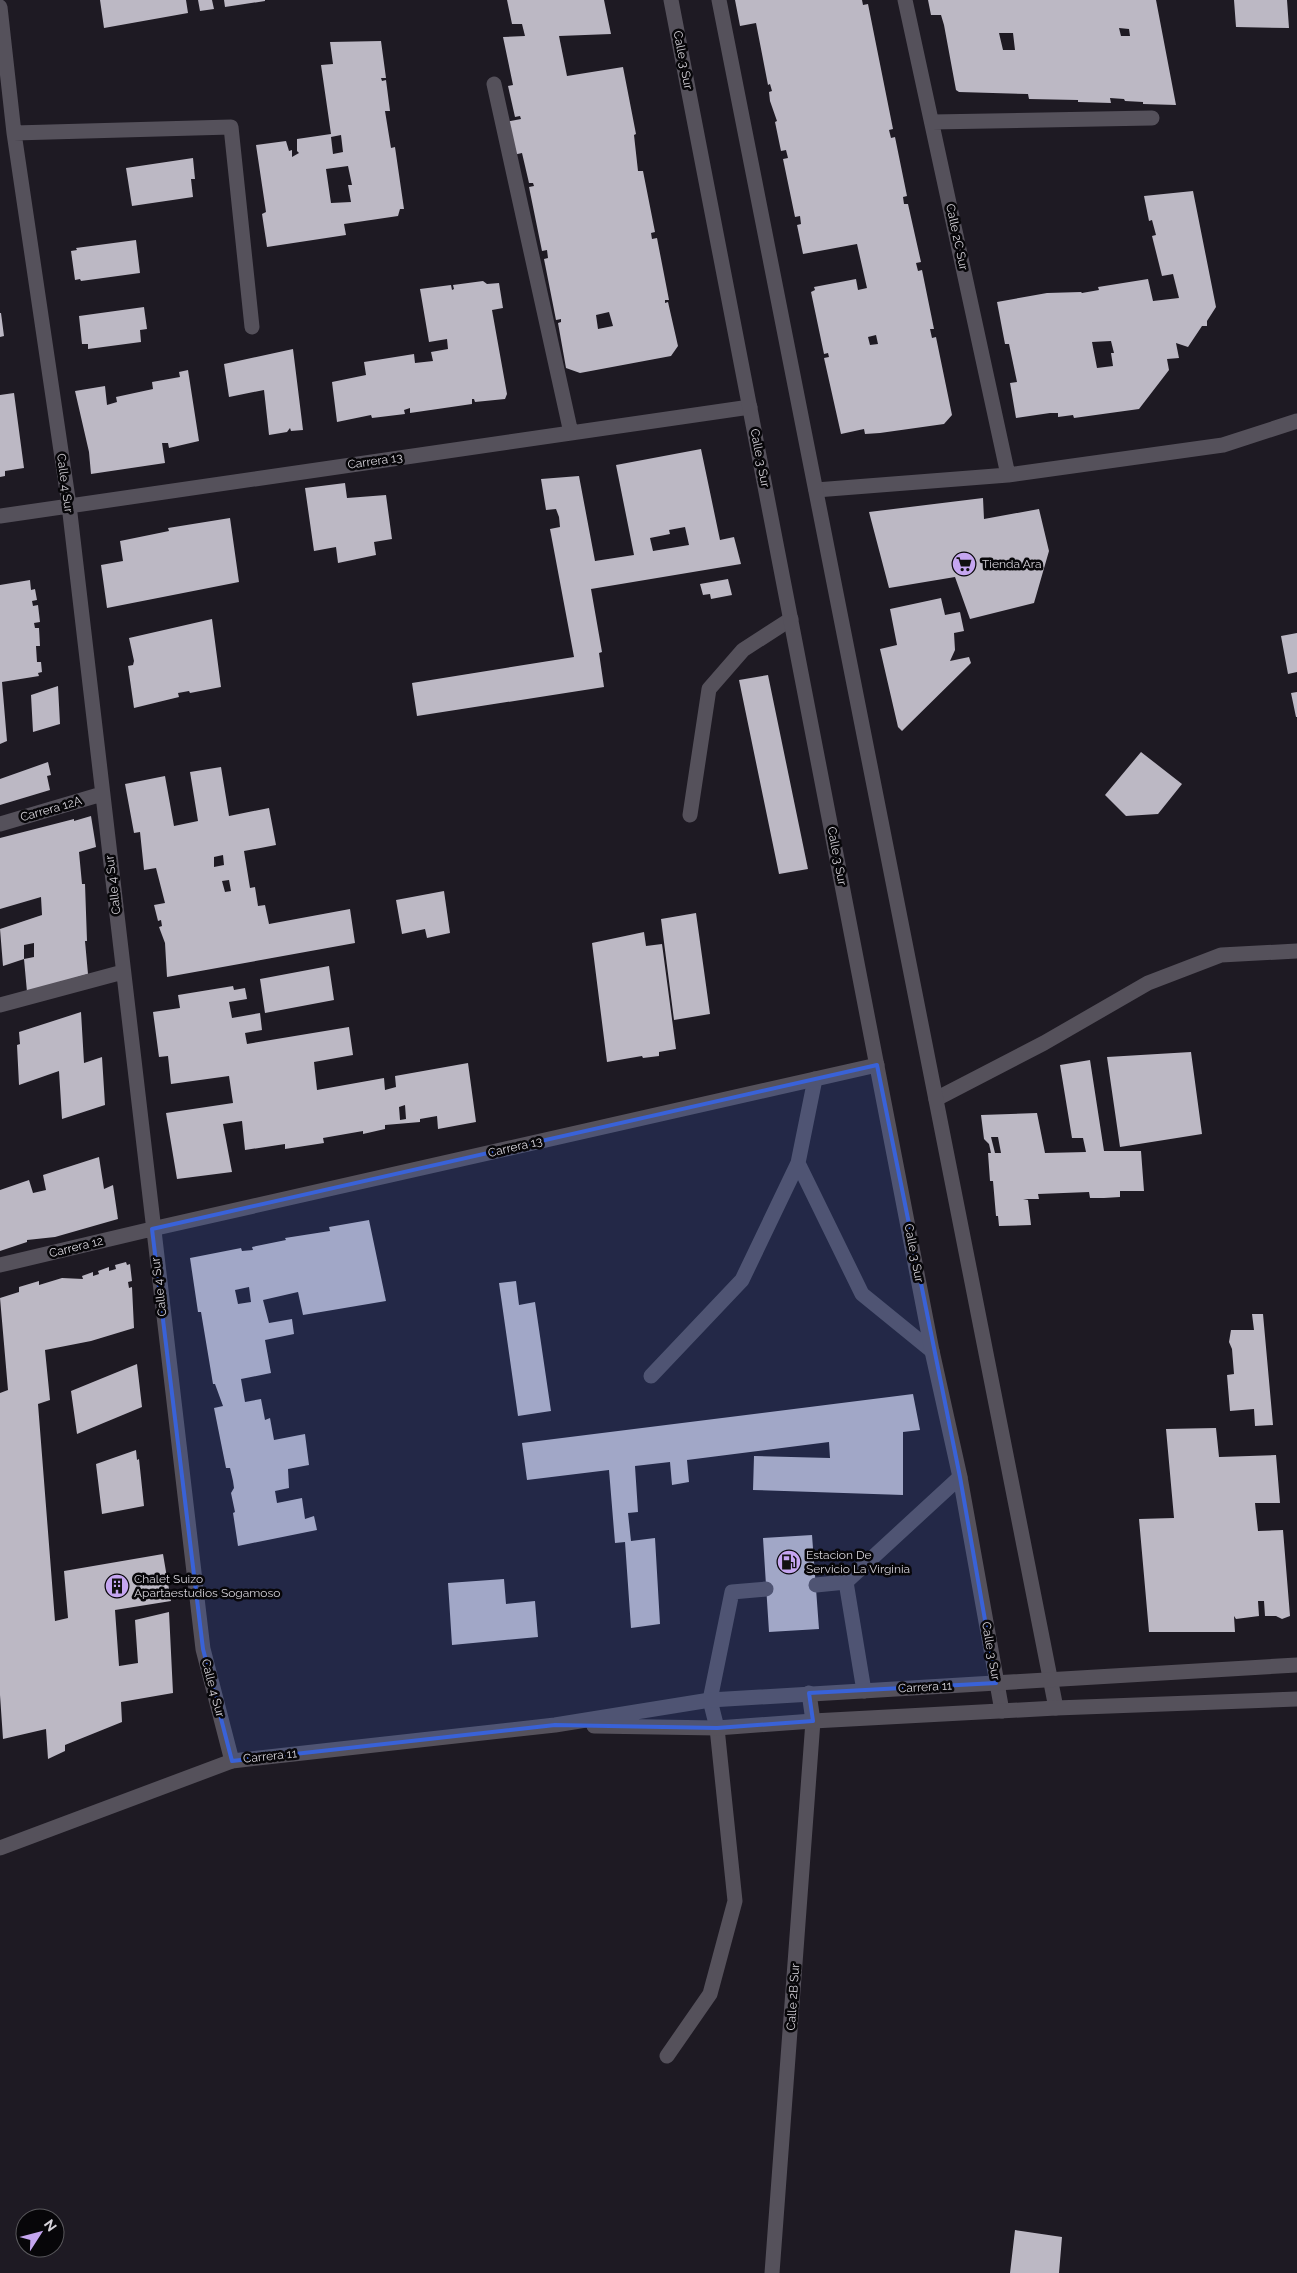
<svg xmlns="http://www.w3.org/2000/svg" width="1297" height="2273" font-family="Raleway,sans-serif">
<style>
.building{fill:#bcb8c4;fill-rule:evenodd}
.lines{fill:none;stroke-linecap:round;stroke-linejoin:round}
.service{stroke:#55515b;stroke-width:15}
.minor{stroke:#55515b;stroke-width:15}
.tertiary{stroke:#55515b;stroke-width:15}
.secondary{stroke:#55515b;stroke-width:15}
.marked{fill:#3962d8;fill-opacity:0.2;stroke:#3962d8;stroke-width:4;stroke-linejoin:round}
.labels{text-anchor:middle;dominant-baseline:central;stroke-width:5;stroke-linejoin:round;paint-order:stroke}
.street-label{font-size:12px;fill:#d5d2d9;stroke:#070609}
.poi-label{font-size:12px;fill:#d5d2d9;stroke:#070609;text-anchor:start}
</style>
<rect width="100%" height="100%" fill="#1e1a23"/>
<path class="building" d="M100 0H186L188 13 104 28Z
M198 0H212L214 9 200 11Z
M224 0H265V1L225 7Z
M507 0H604L611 34 559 36 567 76 623 67 636 134 634 135 638 171H643L655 232 651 233 652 239 657 238 669 300H665V303L668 302 678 346 671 356 580 373 566 368 558 323 561 322V319L556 320 544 259 548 258 547 250 542 251 529 187 534 186 533 183H529L522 153 513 155 506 122 521 119 520 116 515 117 508 86 513 85 503 37 525 36 522 24H512ZM609 312 613 326 598 329 596 315Z
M735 0H862L863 5 868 4 893 129 889 130 891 138 895 137 907 196 903 197 904 204H908L921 262 916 263 918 271 922 270 934 329H930L932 338 936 337 952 415 944 424 880 433 865 434 864 429 841 434 824 358 829 357 828 353 824 354 811 292 815 290 814 287 856 279 858 290 867 288 857 244 803 254 797 225 801 224 800 216 795 217 783 159 788 158 786 150 781 151 775 122 777 121 770 101 769 92 772 91 770 84 768 85 756 23 740 26ZM876 335 878 344 870 345 868 337Z
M928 0H1156L1176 105 1143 104V102L1125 101 1124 99 1110 98 1111 103 1078 102V100L1029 99 1028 94 959 92 956 90 944 25 941 15H931ZM1119 28 1129 29 1130 36H1121ZM999 33H1013L1015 50H1003Z
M1234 0H1287L1289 28 1236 27Z
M381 41 386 78H381L382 81 386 80 390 111H385L391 148 395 147 404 209H400L398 216 344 224 346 235 267 247 262 214 266 212 256 145 286 141 289 151 292 150V157L299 153 297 151V139L331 134 321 65 333 64 330 42ZM341 135 343 152 333 154 331 137ZM348 166 352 185H348L351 202 331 203 326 169Z
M193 158 195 179H191L193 197 132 206 126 168Z
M1193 191 1216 307 1207 321V326H1202L1188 347 1176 343 1179 358 1167 359 1169 370 1139 409 1074 418 1073 415 1058 417V413H1050L1016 418 1010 383 1017 382 1009 344H1005L997 302 1047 293 1081 292 1082 293 1099 290 1098 287 1148 279 1153 301 1179 298 1173 274 1162 276 1152 236 1156 235 1152 220 1149 221 1144 196ZM1111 341 1114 353H1111L1113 366 1097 368 1092 342Z
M136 240 140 273 81 281 80 279 75 280 71 251 77 250 76 248Z
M483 281 487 284 499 283 503 308 492 310 507 394 505 399 475 402 474 399H472V404L410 413V408L404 410 405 414 372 418 371 415 337 422 332 382 366 375 364 362 414 354 415 363 433 361 431 352 448 349 447 339 429 342 420 289 451 285 452 290 454 289 453 285Z
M144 307 147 329 140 330 141 342 88 349V344H82L79 316Z
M0 313H1L4 336 0 337Z
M293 349 303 430 291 431 290 428 287 432 269 435 264 390 229 397 224 364Z
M188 370 199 441 169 448 168 443H162L165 463 91 474 89 452 75 391 105 386 107 405 117 402 116 397 153 389 152 382 180 377 179 372Z
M14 393 24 468 5 471V476L0 477V395Z
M701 449 720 540 734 537 741 564 591 589 602 652 599 653 604 687 417 716 412 683 574 657 550 529 560 527 559 517 556 509 546 510 541 479 579 476 595 561 634 555 616 465ZM685 527 689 545 653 551 650 538 670 534 669 530Z
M345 483 347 498 386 495 392 539 374 542 376 555 338 563 336 547 314 551 305 488Z
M983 498 984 519 1039 509 1049 551 1034 603 970 619 955 577 889 588 869 512Z
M230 518 239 582 107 608 101 565 123 561 120 541 169 531 168 528Z
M728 579 732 595 711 599 710 594 703 595 700 584Z
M30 580 31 590 35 589 37 600 32 601 33 606 38 605 40 622 34 623 35 628H39L40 646H36L37 662H41L42 672 38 673 39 676 2 682 7 741 0 744V585Z
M941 598 945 615 960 612 964 631 954 633 955 650 950 661 969 657 971 663 902 731 898 727 880 649 897 645 890 609Z
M212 619 221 687 190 693 189 691 178 693 179 697 134 708 128 666 133 665 134 661 129 638Z
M1297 633V672L1288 674 1281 636Z
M768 675 808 869 779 874 739 680Z
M58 686 60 724 33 732 31 695Z
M1297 692V717H1296L1291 693Z
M1141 752 1182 784 1158 814 1126 816 1105 795Z
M48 762 51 775 47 776 50 790 0 805V779Z
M221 767 229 816 269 808 276 845 244 851 250 888 255 887 258 906 265 905 269 924 350 909 355 943 167 977 165 943 159 927 162 926 161 920 158 921 154 905 165 903 156 868 144 870 140 832 134 833 125 784 165 776 174 826 198 821 190 772ZM223 855 224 865 214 867V857ZM229 880 231 891 225 892 222 881Z
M91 816 96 847 79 852 82 884H85L87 941H85L88 974 27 992 24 959 3 966 0 929 42 915 41 897 0 909V838L74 819V821ZM34 943V957L24 959V945Z
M444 891 450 933 427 938 425 929 402 934 396 900Z
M696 913 710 1014 674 1020 661 919Z
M644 932 646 946 662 944 676 1049 659 1052V1056L643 1058 642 1056 607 1062 592 943Z
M329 966 334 1000 265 1013 260 979Z
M233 986 234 990 245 988 247 999 229 1002 232 1018 260 1013 262 1030 245 1033 247 1044 349 1027 353 1055 314 1062 317 1090 384 1078 385 1090 396 1087 395 1076 468 1063 476 1122 438 1129 437 1116 420 1119V1122L385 1125V1129L363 1134V1131L323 1138 324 1143 285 1149V1144L245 1150 242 1121 223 1124 232 1172 177 1179 166 1113 233 1103 229 1076 171 1084 168 1056 159 1057 153 1012 180 1008 178 995ZM405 1105 406 1119 400 1120 399 1107Z
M81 1012 84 1063 102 1057 105 1105 62 1119 59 1071 19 1085 17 1045 20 1044 19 1032Z
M1191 1052 1202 1134 1120 1147 1107 1057Z
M1090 1060 1104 1151H1141L1144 1191H1120V1197L1104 1198H1090L1089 1192 1038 1194 1039 1199H1023L1028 1200 1031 1225 999 1226 998 1216H996L993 1181H990L988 1153H991L989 1144 984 1139 981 1115 1037 1113 1045 1153 1086 1152 1083 1138H1072L1060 1065ZM991 1137H998L1001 1153H995Z
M99 1157 104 1189 113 1185 118 1219 55 1237 27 1240V1242L0 1251V1190L29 1180 33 1193 46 1190 43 1175Z
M369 1220 386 1301 303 1315 298 1292 263 1300 269 1323 292 1319 294 1334 265 1340 271 1373 241 1379 245 1402 261 1399 265 1420 270 1418 274 1440 305 1434 309 1465 288 1469 289 1488 275 1491 277 1503 302 1498 305 1519 314 1516 317 1530 238 1546 233 1513 235 1512 231 1493 234 1488 233 1481 230 1468H226L214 1408 223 1406 215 1384H213L201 1312H198L190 1258 241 1248 242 1251 253 1250 252 1247 286 1240 285 1238 330 1231 329 1227ZM249 1287 251 1302 238 1304 235 1290Z
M126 1262 127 1265 130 1264 132 1281 128 1282 129 1288 132 1287 134 1328 91 1341 45 1350 50 1400 38 1404 55 1621 68 1618 64 1571 163 1554 171 1601 115 1610 119 1666 138 1663 135 1620 169 1612 173 1693 121 1702 122 1722 65 1745V1751L48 1759 46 1729 3 1739 0 1695V1393L8 1390 0 1298 19 1292V1287L39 1281V1285L62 1278 83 1279 82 1276 93 1272V1276L99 1274 98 1271 109 1267V1271L116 1269 115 1265Z
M516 1281 519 1305 535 1302 551 1411 518 1416 499 1283Z
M1252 1314H1263L1273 1425 1255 1426 1254 1409 1230 1411 1227 1375 1234 1374 1232 1349 1229 1342 1231 1330H1254Z
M137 1364 142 1407 77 1434 71 1391Z
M913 1394 920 1430 903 1432V1495L753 1490 754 1456 830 1458 829 1442 687 1460 689 1482 672 1485 670 1462 635 1466 638 1512 628 1513 631 1541 655 1538 660 1624 631 1628 625 1542 615 1543 609 1470 527 1480 522 1443Z
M1216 1428 1219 1457 1276 1455 1280 1503H1255L1258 1531 1283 1530 1290 1616 1282 1619 1276 1616H1265L1264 1601H1258L1259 1616 1236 1619 1234 1616 1235 1632H1149L1139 1519 1174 1518 1166 1429Z
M136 1450 137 1460 139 1459 144 1506 102 1514 96 1464Z
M812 1535 819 1629 769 1632 763 1538Z
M504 1579 506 1604 535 1601 538 1637 452 1645 448 1583Z
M1015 2230 1062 2237 1059 2273H1010Z"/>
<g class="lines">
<path class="service" d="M690 815 709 689 743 650 791 619
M798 1163 862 1294 932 1351
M651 1376 742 1280 798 1163 815 1079
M846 1582 864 1691
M816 1585 846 1582 960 1477
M667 2056 710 1994 735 1901 717 1728 710 1700 732 1592 766 1589"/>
<path class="minor" d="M905 0 1008 475
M0 7 14 133 69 505 203 1649 232 1761
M494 84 571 433
M932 122 1152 118
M14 133 231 127 252 327
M816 490 1008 475 1223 445 1297 421
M0 516 750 407
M0 824 102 794
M0 1005 123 972
M936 1099 1044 1043 1148 983 1221 955 1297 951
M0 1265 152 1229 877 1065
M772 2273 813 1721 809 1693"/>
<path class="tertiary" d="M671 0 932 1351 960 1477 1002 1711
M719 0 1056 1708"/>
<path class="secondary" d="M594 1726 717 1728 813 1721 1056 1708 1297 1699
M0 1848 232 1761 555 1725 710 1700 1297 1665"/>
</g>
<path class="marked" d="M877 1065 960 1477 996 1683 809 1693 813 1721 717 1728 555 1725 232 1761 203 1649 152 1229Z"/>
<defs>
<g id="supermarket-disc" transform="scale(1.25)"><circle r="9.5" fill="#c5a6f0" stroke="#070609"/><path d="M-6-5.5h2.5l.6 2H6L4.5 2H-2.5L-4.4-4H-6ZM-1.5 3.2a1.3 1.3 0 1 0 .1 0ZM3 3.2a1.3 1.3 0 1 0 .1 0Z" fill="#111"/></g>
<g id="fuel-disc" transform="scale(1.25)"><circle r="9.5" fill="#c5a6f0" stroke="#070609"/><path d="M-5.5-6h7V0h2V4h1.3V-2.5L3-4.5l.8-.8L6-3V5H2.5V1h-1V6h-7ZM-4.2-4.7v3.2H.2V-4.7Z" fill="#111"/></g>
<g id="building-disc" transform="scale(1.25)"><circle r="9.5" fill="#c5a6f0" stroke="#070609"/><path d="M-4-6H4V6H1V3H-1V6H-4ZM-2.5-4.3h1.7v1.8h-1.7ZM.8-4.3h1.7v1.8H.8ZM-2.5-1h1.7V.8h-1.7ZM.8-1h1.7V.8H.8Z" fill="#111"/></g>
</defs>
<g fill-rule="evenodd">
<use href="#supermarket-disc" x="964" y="564"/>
<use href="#fuel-disc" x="789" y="1562"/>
<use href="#building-disc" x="117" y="1586"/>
</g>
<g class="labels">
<g class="street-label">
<text transform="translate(683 60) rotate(79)">Calle 3 Sur</text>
<text transform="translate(957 237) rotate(78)">Calle 2C Sur</text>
<text transform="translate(760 458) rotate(79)">Calle 3 Sur</text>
<text transform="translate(375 461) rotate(-8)">Carrera 13</text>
<text transform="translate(65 483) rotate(82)">Calle 4 Sur</text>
<text transform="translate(51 809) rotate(-16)">Carrera 12A</text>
<text transform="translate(837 856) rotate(79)">Calle 3 Sur</text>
<text transform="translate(113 885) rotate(-97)">Calle 4 Sur</text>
<text transform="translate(515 1147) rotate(-13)">Carrera 13</text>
<text transform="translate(76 1247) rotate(-14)">Carrera 12</text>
<text transform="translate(914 1253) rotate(79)">Calle 3 Sur</text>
<text transform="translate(159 1287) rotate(-97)">Calle 4 Sur</text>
<text transform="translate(991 1651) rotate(80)">Calle 3 Sur</text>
<text transform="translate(925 1687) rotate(-3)">Carrera 11</text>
<text transform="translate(213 1688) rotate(75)">Calle 4 Sur</text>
<text transform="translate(270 1756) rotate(-6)">Carrera 11</text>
<text transform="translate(793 1997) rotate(-86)">Calle 2B Sur</text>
</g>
<g class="poi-label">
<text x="982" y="564">Tienda Ara</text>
<text x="806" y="1555">Estacion De<tspan x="806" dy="14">Servicio La Virginia</tspan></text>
<text x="134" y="1579">Chalet Suizo<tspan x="134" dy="14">Apartaestudios Sogamoso</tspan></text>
</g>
</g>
<g transform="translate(40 2233) rotate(54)"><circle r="24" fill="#070609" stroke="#59585c"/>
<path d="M0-4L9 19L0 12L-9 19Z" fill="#c5a6f0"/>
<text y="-8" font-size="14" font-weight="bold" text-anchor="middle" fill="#d5d2d9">N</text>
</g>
</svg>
